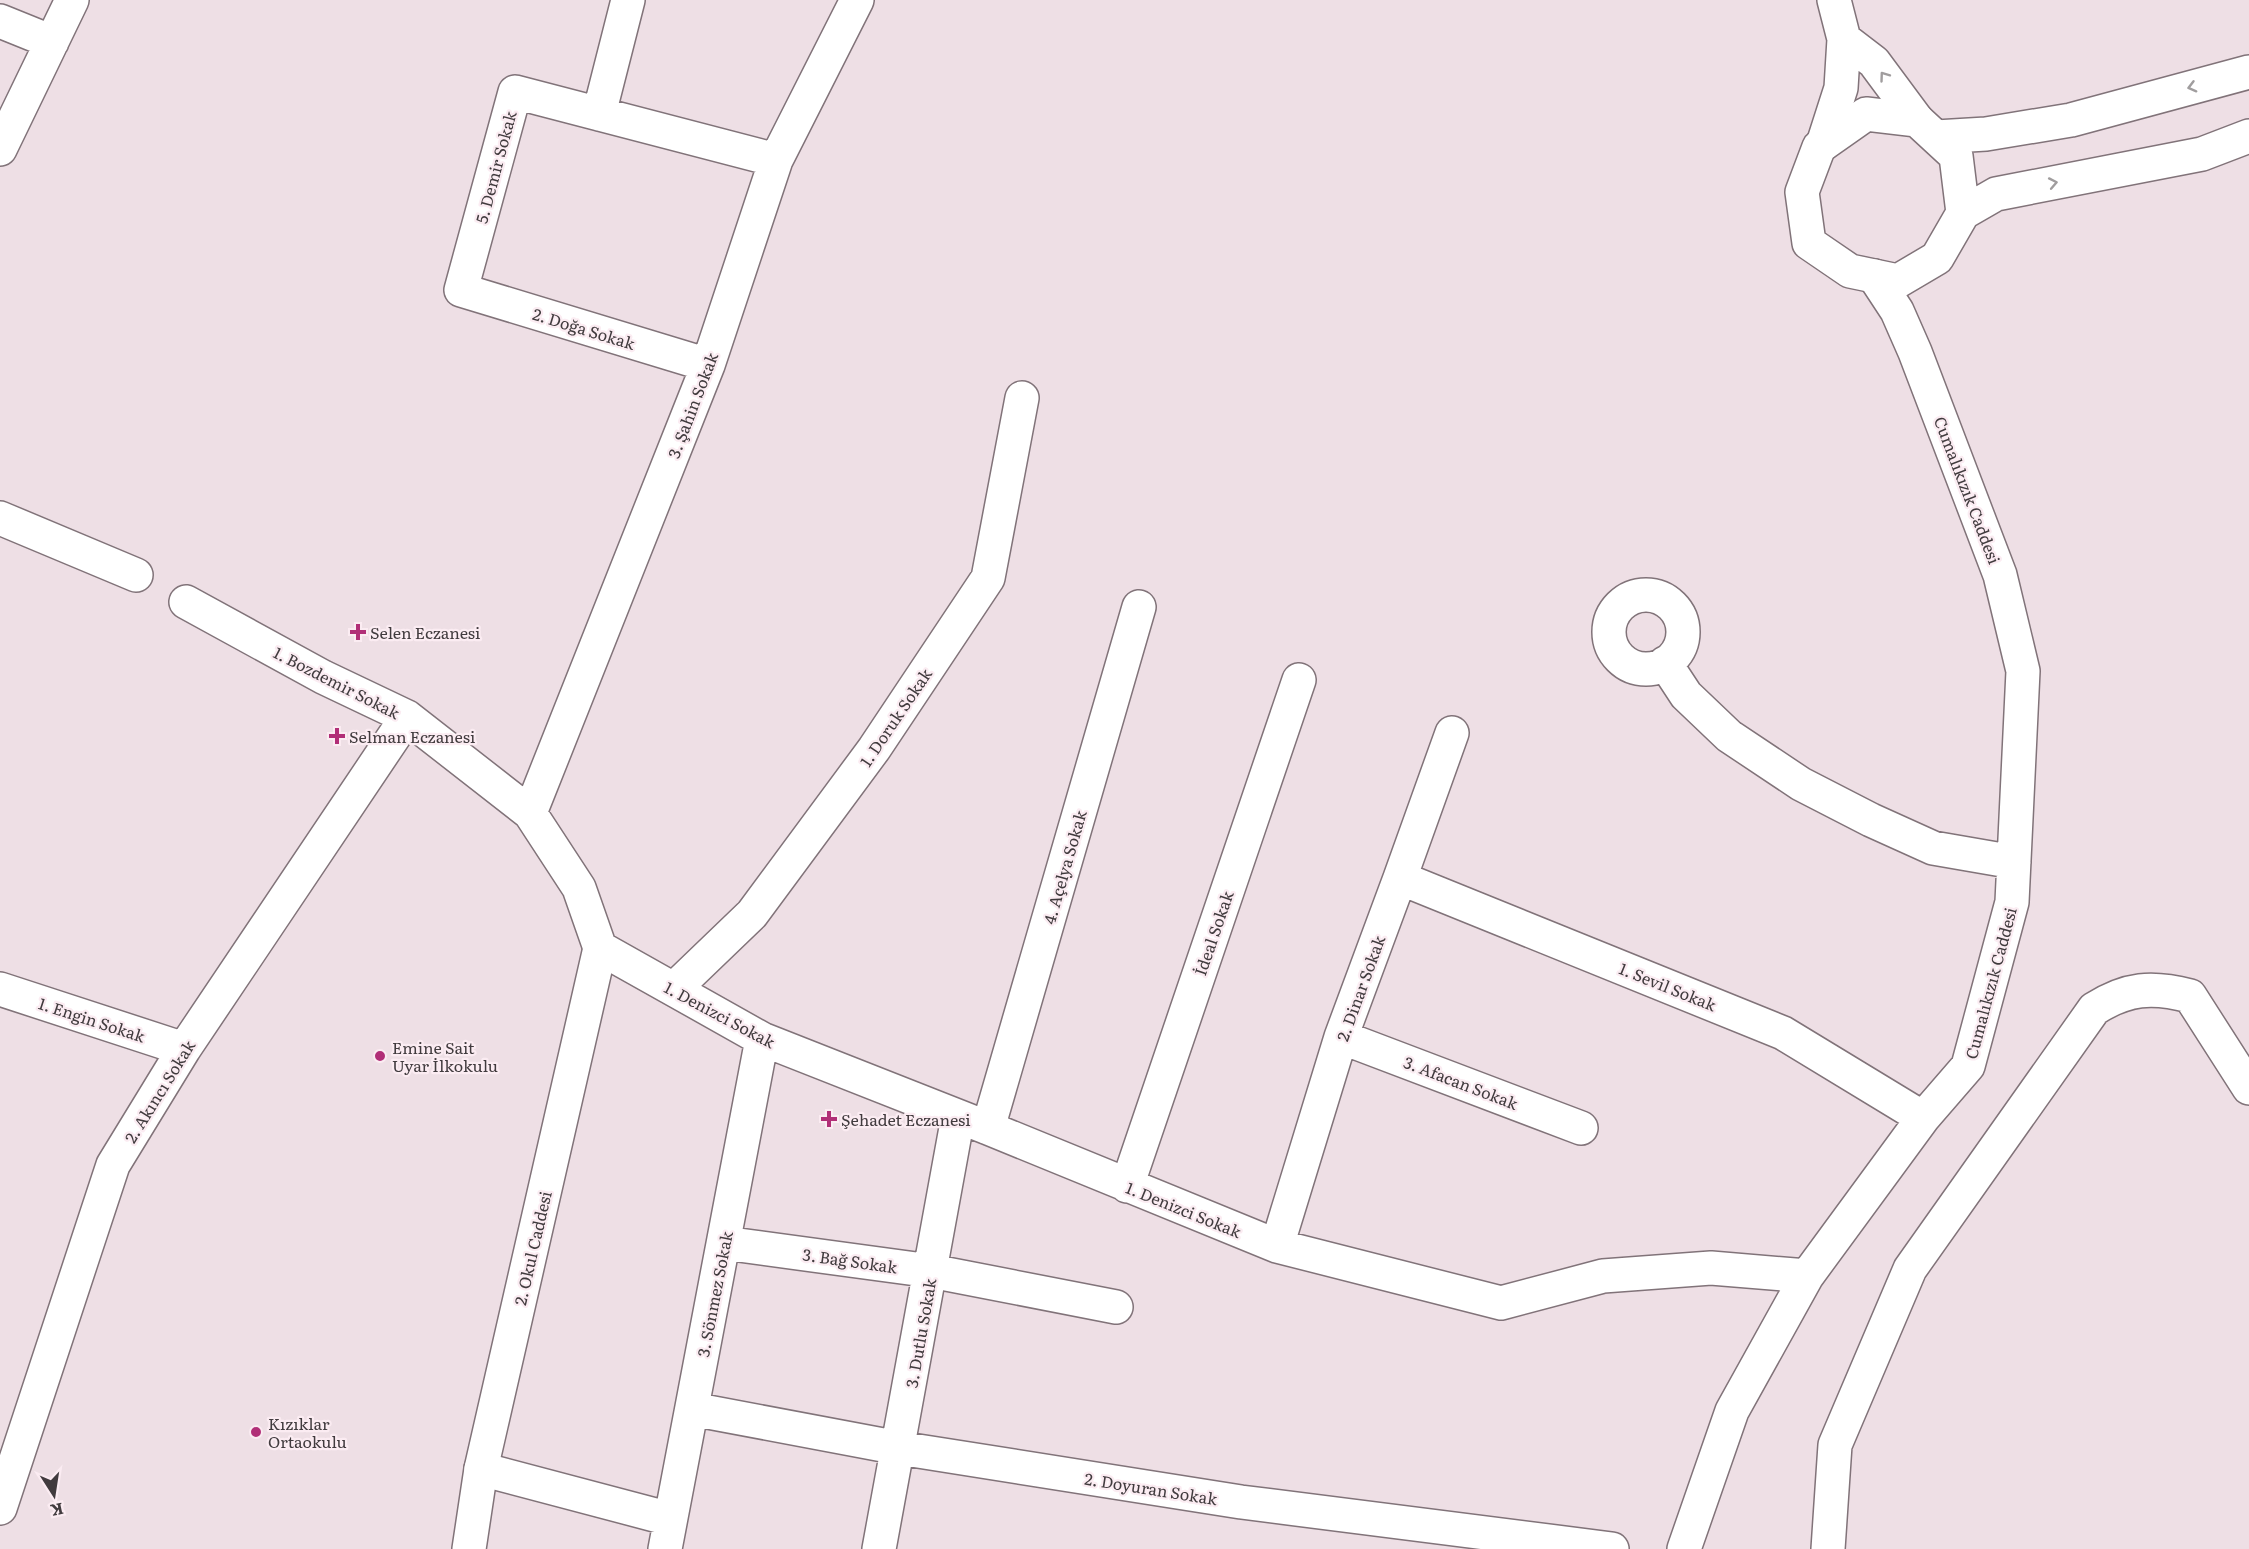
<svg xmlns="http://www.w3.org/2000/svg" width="2249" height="1549" font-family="Literata,serif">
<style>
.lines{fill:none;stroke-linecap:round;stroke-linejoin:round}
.minor-casing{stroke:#817379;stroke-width:36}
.major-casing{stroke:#817379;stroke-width:36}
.minor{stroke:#fff;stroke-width:33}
.major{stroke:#fff;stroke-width:33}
.oneway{stroke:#a09d9e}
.poi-dot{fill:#b12e77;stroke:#fbecf2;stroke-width:2}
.labels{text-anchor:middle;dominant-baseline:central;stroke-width:4.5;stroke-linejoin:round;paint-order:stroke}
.street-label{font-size:16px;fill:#413b3e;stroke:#fbecf2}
.poi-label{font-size:16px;fill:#413b3e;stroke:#fbecf2;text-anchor:start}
</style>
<rect width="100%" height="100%" fill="#eedfe5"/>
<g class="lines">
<g class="minor-casing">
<path id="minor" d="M0 21 52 42
M1844 39 1874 62 1917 120
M599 114 628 0
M1823 144 1841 88 1844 39 1834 0
M0 149 72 0
M708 365 461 290 515 92 776 160
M0 518 136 575
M1609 632a37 37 0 1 1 74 0a37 37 0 1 1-74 0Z
M186 602 323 677 407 717 530 813 579 888 600 948 762 1039 988 1128 1277 1246 1501 1303 1603 1276 1711 1268 1807 1276
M1665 663 1686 695 1729 736 1801 784 1871 820 1933 848 2014 862
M530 813 708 365 776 160 857 0
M1400 878 1783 1033 1923 1118
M0 989 184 1049
M674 989 752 914 874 749 988 578 1022 398
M1341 1037 1581 1128
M988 1128 1139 607
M1127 1186 1299 680
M724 1243 931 1271 1116 1307
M1277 1246 1341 1037 1400 878 1452 733
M692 1409 899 1448 1241 1502 1612 1549
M481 1469 670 1519
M0 1508 113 1165 184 1049 407 717
M665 1549 762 1039
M879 1549 958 1117
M1684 1549 1732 1411 1807 1276 1923 1118 1968 1066 2012 902 2023 671 2000 575 1915 352 1897 311 1874 276
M1828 1549 1835 1445 1910 1269 2094 1009C2127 988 2152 986 2190 996L2249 1088"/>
</g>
<g class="major-casing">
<path id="major" d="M1866 114 1917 120 1956 156 1963 213 1937 258 1898 281 1850 271 1809 243 1802 192 1819 147Z
M1936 137 1986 134 2071 120 2249 72
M1963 213 1996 194 2202 154 2249 136
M469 1549 481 1469 600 948"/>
</g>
<use href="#minor" class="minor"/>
<use href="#major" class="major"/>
</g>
<defs><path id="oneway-chevron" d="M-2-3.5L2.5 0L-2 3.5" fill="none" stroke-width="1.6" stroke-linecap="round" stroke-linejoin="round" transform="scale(1.5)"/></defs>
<g class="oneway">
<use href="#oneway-chevron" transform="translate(1884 76) rotate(-126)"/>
<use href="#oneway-chevron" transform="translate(2192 87) rotate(165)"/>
<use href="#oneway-chevron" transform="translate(2053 183) rotate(-11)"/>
</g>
<g class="poi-dot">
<path d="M355 623h6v6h6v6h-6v6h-6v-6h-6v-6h6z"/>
<path d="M334 727h6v6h6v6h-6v6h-6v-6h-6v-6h6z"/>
<circle cx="380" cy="1056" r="6"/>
<path d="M826 1110h6v6h6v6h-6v6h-6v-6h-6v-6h6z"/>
<circle cx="256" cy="1432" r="6"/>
</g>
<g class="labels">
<g class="street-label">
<text transform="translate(495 167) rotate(-75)">5. Demir Sokak</text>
<text transform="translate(584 328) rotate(17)">2. Doğa Sokak</text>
<text transform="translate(692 405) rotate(-69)">3. Şahin Sokak</text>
<text transform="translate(1968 490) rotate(69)">Cumalıkızık Caddesi</text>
<text transform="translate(337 682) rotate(27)">1. Bozdemir Sokak</text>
<text transform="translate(895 717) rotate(-56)">1. Doruk Sokak</text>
<text transform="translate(1064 867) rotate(-74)">4. Açelya Sokak</text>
<text transform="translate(1213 933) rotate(-71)">İdeal Sokak</text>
<text transform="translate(1990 983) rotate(-75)">Cumalıkızık Caddesi</text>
<text transform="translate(1668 986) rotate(22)">1. Sevil Sokak</text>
<text transform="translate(1360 988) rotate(-70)">2. Dinar Sokak</text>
<text transform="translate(720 1014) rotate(28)">1. Denizci Sokak</text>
<text transform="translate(92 1019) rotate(18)">1. Engin Sokak</text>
<text transform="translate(1461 1082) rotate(21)">3. Afacan Sokak</text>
<text transform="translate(159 1091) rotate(-58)">2. Akıncı Sokak</text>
<text transform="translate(1184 1209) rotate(22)">1. Denizci Sokak</text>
<text transform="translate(532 1248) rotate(-77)">2. Okul Caddesi</text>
<text transform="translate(850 1260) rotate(8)">3. Bağ Sokak</text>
<text transform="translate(714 1294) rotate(-79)">3. Sönmez Sokak</text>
<text transform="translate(920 1333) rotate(-80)">3. Dutlu Sokak</text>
<text transform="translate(1151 1488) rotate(9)">2. Doyuran Sokak</text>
</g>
<g class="poi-label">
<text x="370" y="632">Selen Eczanesi</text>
<text x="349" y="736">Selman Eczanesi</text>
<text x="392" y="1047">Emine Sait<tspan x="392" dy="18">Uyar İlkokulu</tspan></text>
<text x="841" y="1119">Şehadet Eczanesi</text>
<text x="268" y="1423">Kızıklar<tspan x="268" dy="18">Ortaokulu</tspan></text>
</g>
</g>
<g transform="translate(54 1495) rotate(168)" stroke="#fbecf2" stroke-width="4.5" paint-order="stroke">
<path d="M0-4.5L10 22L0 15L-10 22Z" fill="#413b3e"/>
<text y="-9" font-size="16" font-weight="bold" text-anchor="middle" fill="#413b3e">K</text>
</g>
</svg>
